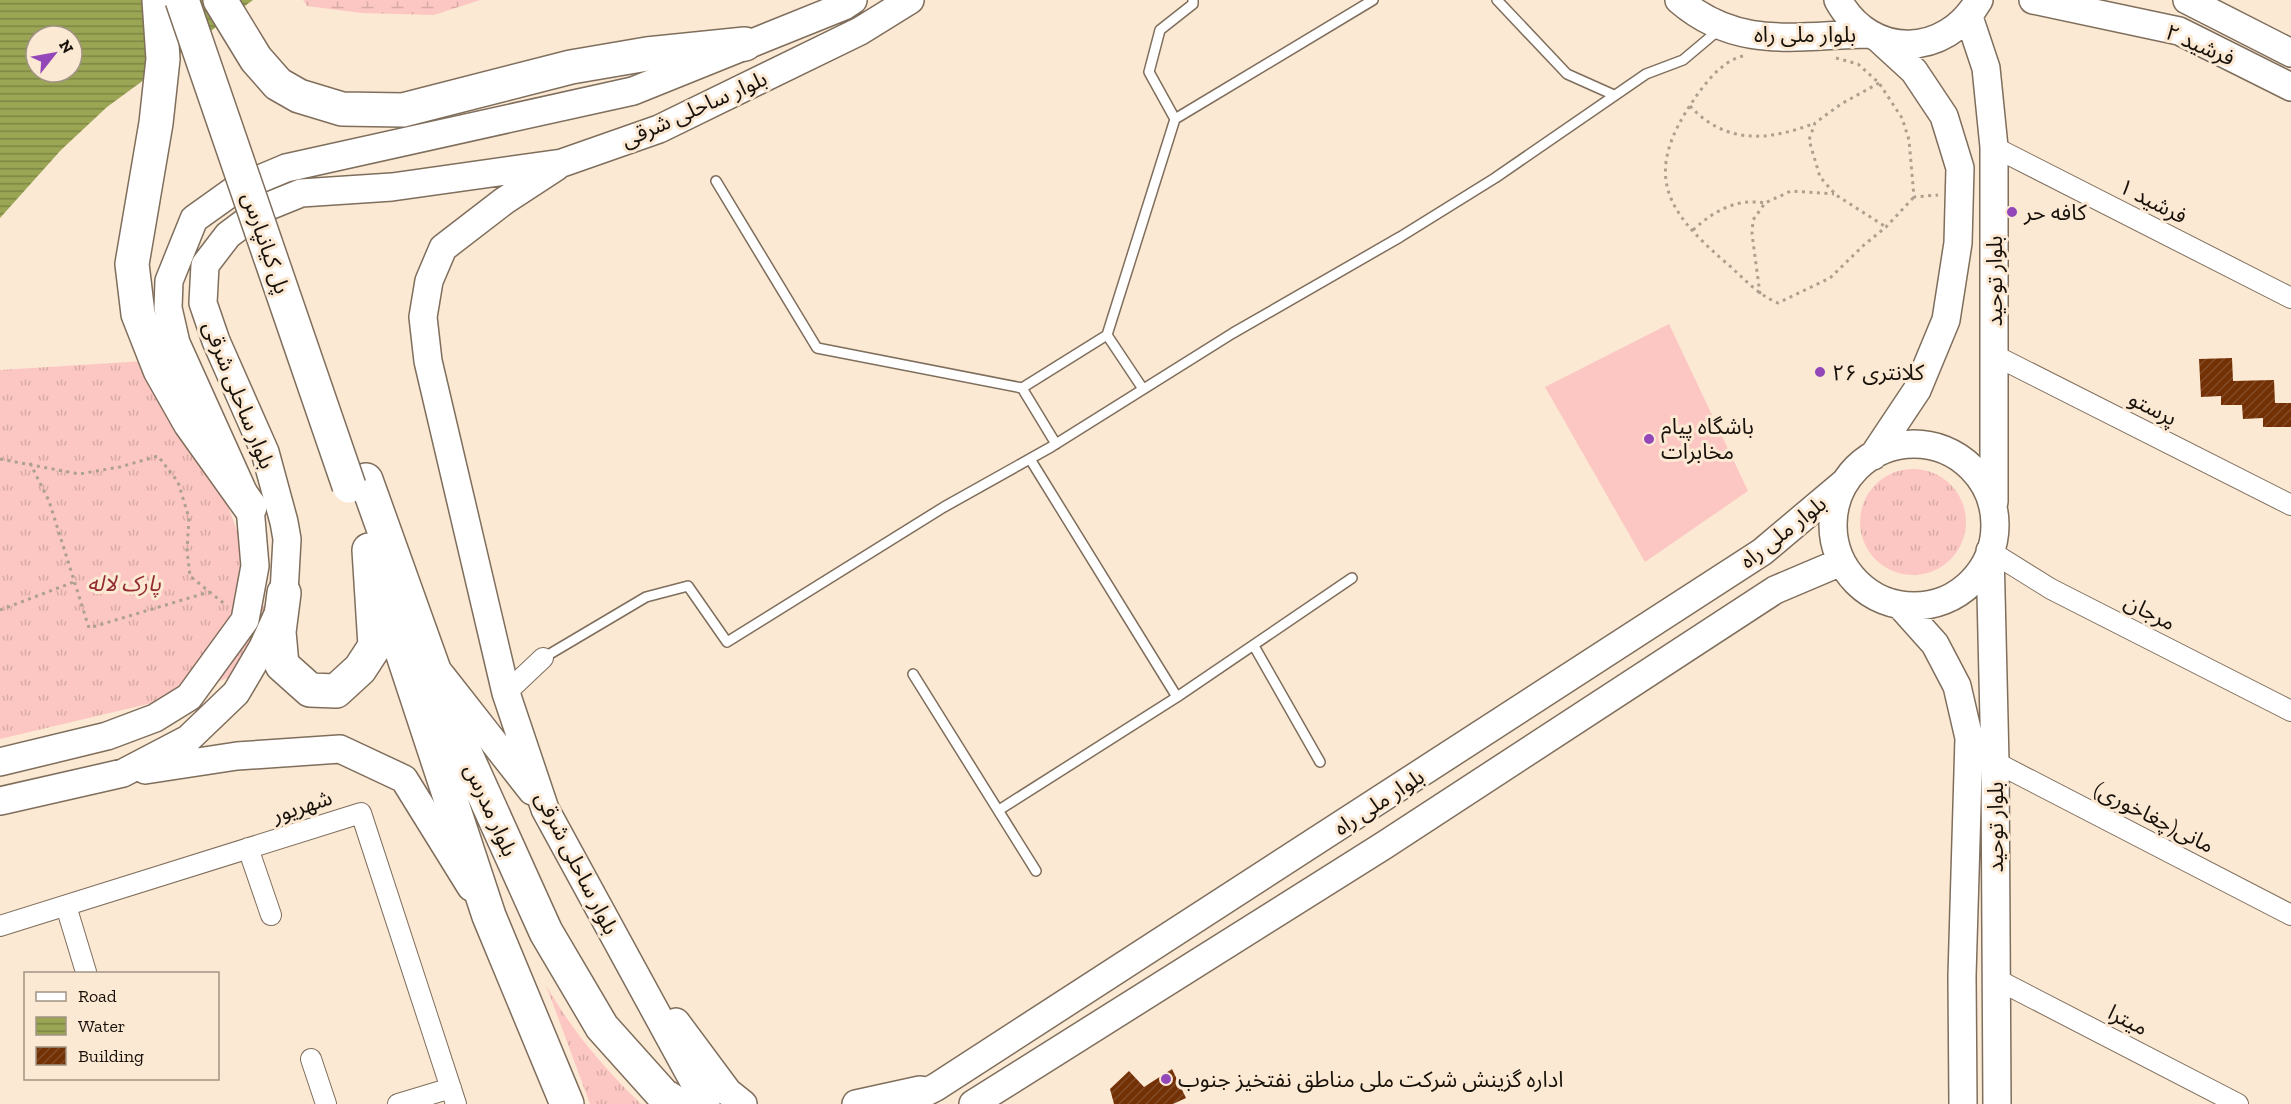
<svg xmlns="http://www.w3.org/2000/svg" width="2291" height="1104" font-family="'Zilla Slab','Noto Sans Arabic',serif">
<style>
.grass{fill:url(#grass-tufts)}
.wetland{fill:url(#wetland-marsh)}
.pitch{fill:#fcc7c3}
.water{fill:url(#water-rules);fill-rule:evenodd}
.building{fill:url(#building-hatch)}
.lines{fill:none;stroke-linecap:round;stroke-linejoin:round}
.service-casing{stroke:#7f6e5c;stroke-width:12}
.minor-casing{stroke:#7f6e5c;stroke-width:22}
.secondary-casing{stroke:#7f6e5c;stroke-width:30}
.trunk-casing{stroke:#7f6e5c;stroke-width:36}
.path{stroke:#aea08f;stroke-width:3;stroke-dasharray:3 4.5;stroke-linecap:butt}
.service{stroke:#fff;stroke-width:9}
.minor{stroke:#fff;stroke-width:20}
.secondary{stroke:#fff;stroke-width:27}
.trunk{stroke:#fff;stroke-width:33}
.trunk-bridge-casing{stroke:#7f6e5c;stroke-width:36;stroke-linecap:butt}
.trunk-bridge{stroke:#fff;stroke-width:33}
.poi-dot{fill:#9447b8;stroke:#fce9d4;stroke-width:2}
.labels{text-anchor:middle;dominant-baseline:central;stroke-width:6;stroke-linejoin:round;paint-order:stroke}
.street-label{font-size:22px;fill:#18120b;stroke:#fce9d4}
.poi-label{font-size:22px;fill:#18120b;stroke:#fce9d4;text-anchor:start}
.park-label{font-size:22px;font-style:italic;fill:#922c2f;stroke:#fce9d4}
</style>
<defs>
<pattern id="grass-tufts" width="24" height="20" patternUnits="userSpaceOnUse" patternTransform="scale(1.5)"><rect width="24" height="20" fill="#fcc7c3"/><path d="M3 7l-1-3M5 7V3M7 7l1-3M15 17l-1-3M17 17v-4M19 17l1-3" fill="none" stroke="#d7aaa6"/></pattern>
<pattern id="wetland-marsh" width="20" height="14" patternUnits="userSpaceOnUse" patternTransform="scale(1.5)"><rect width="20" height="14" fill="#fcc7c3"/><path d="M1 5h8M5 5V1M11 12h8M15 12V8" fill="none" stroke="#d7aaa6"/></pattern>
<pattern id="water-rules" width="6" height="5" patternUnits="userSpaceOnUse" patternTransform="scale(1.5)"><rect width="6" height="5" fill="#9aa654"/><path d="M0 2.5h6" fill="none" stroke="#7d8644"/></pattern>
<pattern id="building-hatch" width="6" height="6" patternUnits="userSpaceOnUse" patternTransform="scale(1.5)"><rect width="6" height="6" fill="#743005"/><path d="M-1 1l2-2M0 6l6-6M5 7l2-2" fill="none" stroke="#824b28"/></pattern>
</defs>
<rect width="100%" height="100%" fill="#fce9d4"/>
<path class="grass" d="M176 359 282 658 173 698 0 739V370Z
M1860 522a53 53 0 1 1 106 0a53 53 0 1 1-106 0Z
M546 985C573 1032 602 1066 641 1104H590Z"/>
<path class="wetland" d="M303 0H480L434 15 361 13 307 6Z"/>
<path class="pitch" d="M1669 324 1748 491 1645 562 1545 387Z"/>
<path class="water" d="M0 0H253L107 107 61 150 0 218ZM36 36H72V72H36Z"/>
<path class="building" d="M2232 358 2233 381 2274 380 2275 403H2291V427H2263V418L2243 419 2242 405H2221V396L2201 397 2199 359Z
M1172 1069 1186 1098 1173 1104H1114L1110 1089 1129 1071 1144 1087Z"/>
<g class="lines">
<g class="service-casing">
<path id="service" d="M1497 0 1567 74 1614 95
M1175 119 1149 72 1160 30 1193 4V0
M716 181 817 348 1022 388 1107 335 1175 119 1373 0
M1107 335 1143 389
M1022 388 1056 444
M1030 459 1177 697
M1254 646 1320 762
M543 658 646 597 688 586 727 642 944 507 1051 447 1233 333 1400 237 1495 178 1646 74 1683 60 1721 28
M913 674 1036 871
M999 810 1177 697 1352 578"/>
</g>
<g class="minor-casing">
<path id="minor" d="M1994 147 2291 298
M1994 355 2291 505
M1990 551 2051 589 2291 711
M506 693 543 658
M1995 762 2291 915
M248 848 271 915
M66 906 86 972
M0 926 361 813 456 1104
M1996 979 2238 1104
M311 1059 326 1104
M398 1104 451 1088"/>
</g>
<g class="secondary-casing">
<path id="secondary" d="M1679 0C1738 51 1798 35 1868 34
M1838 0C1871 60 1946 58 1979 0
M2033 0 2179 31 2291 87
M2187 0 2291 53
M1969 17 1986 68 1994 147V502
M556 167 504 201 443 248 429 281 423 317 428 361 506 693 545 809 706 1104
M1833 525a81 81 0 1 1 162 0a81 81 0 1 1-162 0Z
M1873 456 1917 390 1946 320 1958 243 1960 168 1944 116 1914 71 1878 38
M1990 551 1995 762 1997 1104
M1901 606 1935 644 1957 686 1969 738 1962 976 1963 1104
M441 675 532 791
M0 762 107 736 155 718 189 697 245 620 255 566 250 507 176 343 168 308 169 281 194 219 236 189 286 168 633 91 844 6 853 0
M145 770 237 756 340 749 404 779 471 887
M0 801 123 773 188 739 236 693 263 647 278 614 284 593 287 539 284 522 265 452 216 341 203 303 205 265 228 235 264 208 301 193 392 187 562 163 659 129 860 31 910 0
M676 1022 728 1092 743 1104
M856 1104 920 1090
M903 1104 936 1087 1762 552 1844 483
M973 1104 1383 846 1775 590 1841 562"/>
</g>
<g class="trunk-casing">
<path id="trunk" d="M159 0 163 59 156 123 132 264 138 314 160 370 190 423 250 507
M220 0 256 59 278 84 299 96 342 109 403 110 571 67 647 54 745 44
M366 480 458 737 546 932 602 1027 663 1095 677 1104
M382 591 489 916 567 1104
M284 593 279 632 282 665 310 690 336 691 360 669 375 646 369 550"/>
</g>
<path class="path" d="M1743 56C1722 61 1705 83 1693 101 1644 173 1664 209 1724 261 1743 277 1756 294 1778 303L1830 278 1864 245 1886 227 1914 197
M1836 58 1858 64 1879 83 1902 118 1909 140 1914 197 1938 195
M1879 83 1841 104 1815 123 1809 140 1820 177 1836 195 1886 227
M1690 106C1726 145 1769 141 1815 123
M1693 230C1714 211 1736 198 1765 203
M1760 294 1752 234 1753 220 1765 203 1791 191 1834 194
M0 459 79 474 120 467 158 456 178 482 189 518 187 550 190 576 227 606
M30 463 49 501 89 628 209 592
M0 610 74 582"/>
<use href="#service" class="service"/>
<use href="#minor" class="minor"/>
<use href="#secondary" class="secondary"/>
<use href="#trunk" class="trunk"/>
<g class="trunk-bridge-casing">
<path id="trunk-bridge" d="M182 0 349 486"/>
</g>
<use href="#trunk-bridge" class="trunk-bridge"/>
</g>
<g class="poi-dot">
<circle cx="2012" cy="212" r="6"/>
<circle cx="1820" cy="372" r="6"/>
<circle cx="1649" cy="439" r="6"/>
<circle cx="1166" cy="1079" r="6"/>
</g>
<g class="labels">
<g class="street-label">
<text x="1805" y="34">بلوار ملی راه</text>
<text transform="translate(2200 45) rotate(23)">فرشید ۲</text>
<text transform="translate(694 109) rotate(-24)">بلوار ساحلی شرقی</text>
<text transform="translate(2153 201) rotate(27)">فرشید ۱</text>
<text transform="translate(266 243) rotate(71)">پل کیانپارس</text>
<text transform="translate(1994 281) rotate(-90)">بلوار توحید</text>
<text transform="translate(239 395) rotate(68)">بلوار ساحلی شرقی</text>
<text transform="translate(2153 408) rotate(27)">پرستو</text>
<text transform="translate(1783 532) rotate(-38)">بلوار ملی راه</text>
<text transform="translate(2150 612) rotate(27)">مرجان</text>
<text transform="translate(1379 802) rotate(-33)">بلوار ملی راه</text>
<text transform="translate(302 806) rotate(-18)">شهریور</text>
<text transform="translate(491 810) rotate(66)">بلوار مدرس</text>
<text transform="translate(2154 817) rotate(27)">مانی(چغاخوری)</text>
<text transform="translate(1995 827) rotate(-90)">بلوار توحید</text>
<text transform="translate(577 863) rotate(63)">بلوار ساحلی شرقی</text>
<text transform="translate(2128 1020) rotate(27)">میترا</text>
</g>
<g class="poi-label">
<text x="2024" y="212">کافه حر</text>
<text x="1832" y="372">کلانتری ۲۶</text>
<text x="1661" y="426">باشگاه پیام<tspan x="1661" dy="25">مخابرات</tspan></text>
<text x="1178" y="1079">اداره گزینش شرکت ملی مناطق نفتخیز جنوب</text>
</g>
<g class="park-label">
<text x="124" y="583">پارک لاله</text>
</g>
</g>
<rect x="24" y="972" width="195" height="108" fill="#fce9d4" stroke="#a19384" stroke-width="1.5"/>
<rect x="36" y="992" width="30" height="9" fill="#ffffff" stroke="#a19384" stroke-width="1.5"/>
<text x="78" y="1002" font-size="18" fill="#18120b">Road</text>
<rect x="36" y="1017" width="30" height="18" fill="url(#water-rules)" stroke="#a19384" stroke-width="1.5"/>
<text x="78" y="1032" font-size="18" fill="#18120b">Water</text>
<rect x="36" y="1047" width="30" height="18" fill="url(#building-hatch)" stroke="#a19384" stroke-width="1.5"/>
<text x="78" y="1062" font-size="18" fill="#18120b">Building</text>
<g transform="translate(54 54) rotate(59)"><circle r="28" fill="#fce9d4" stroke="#a19384" stroke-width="1.5"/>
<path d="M0-4.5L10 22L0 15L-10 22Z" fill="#9447b8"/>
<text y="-9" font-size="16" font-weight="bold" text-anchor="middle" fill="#18120b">N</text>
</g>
</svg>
